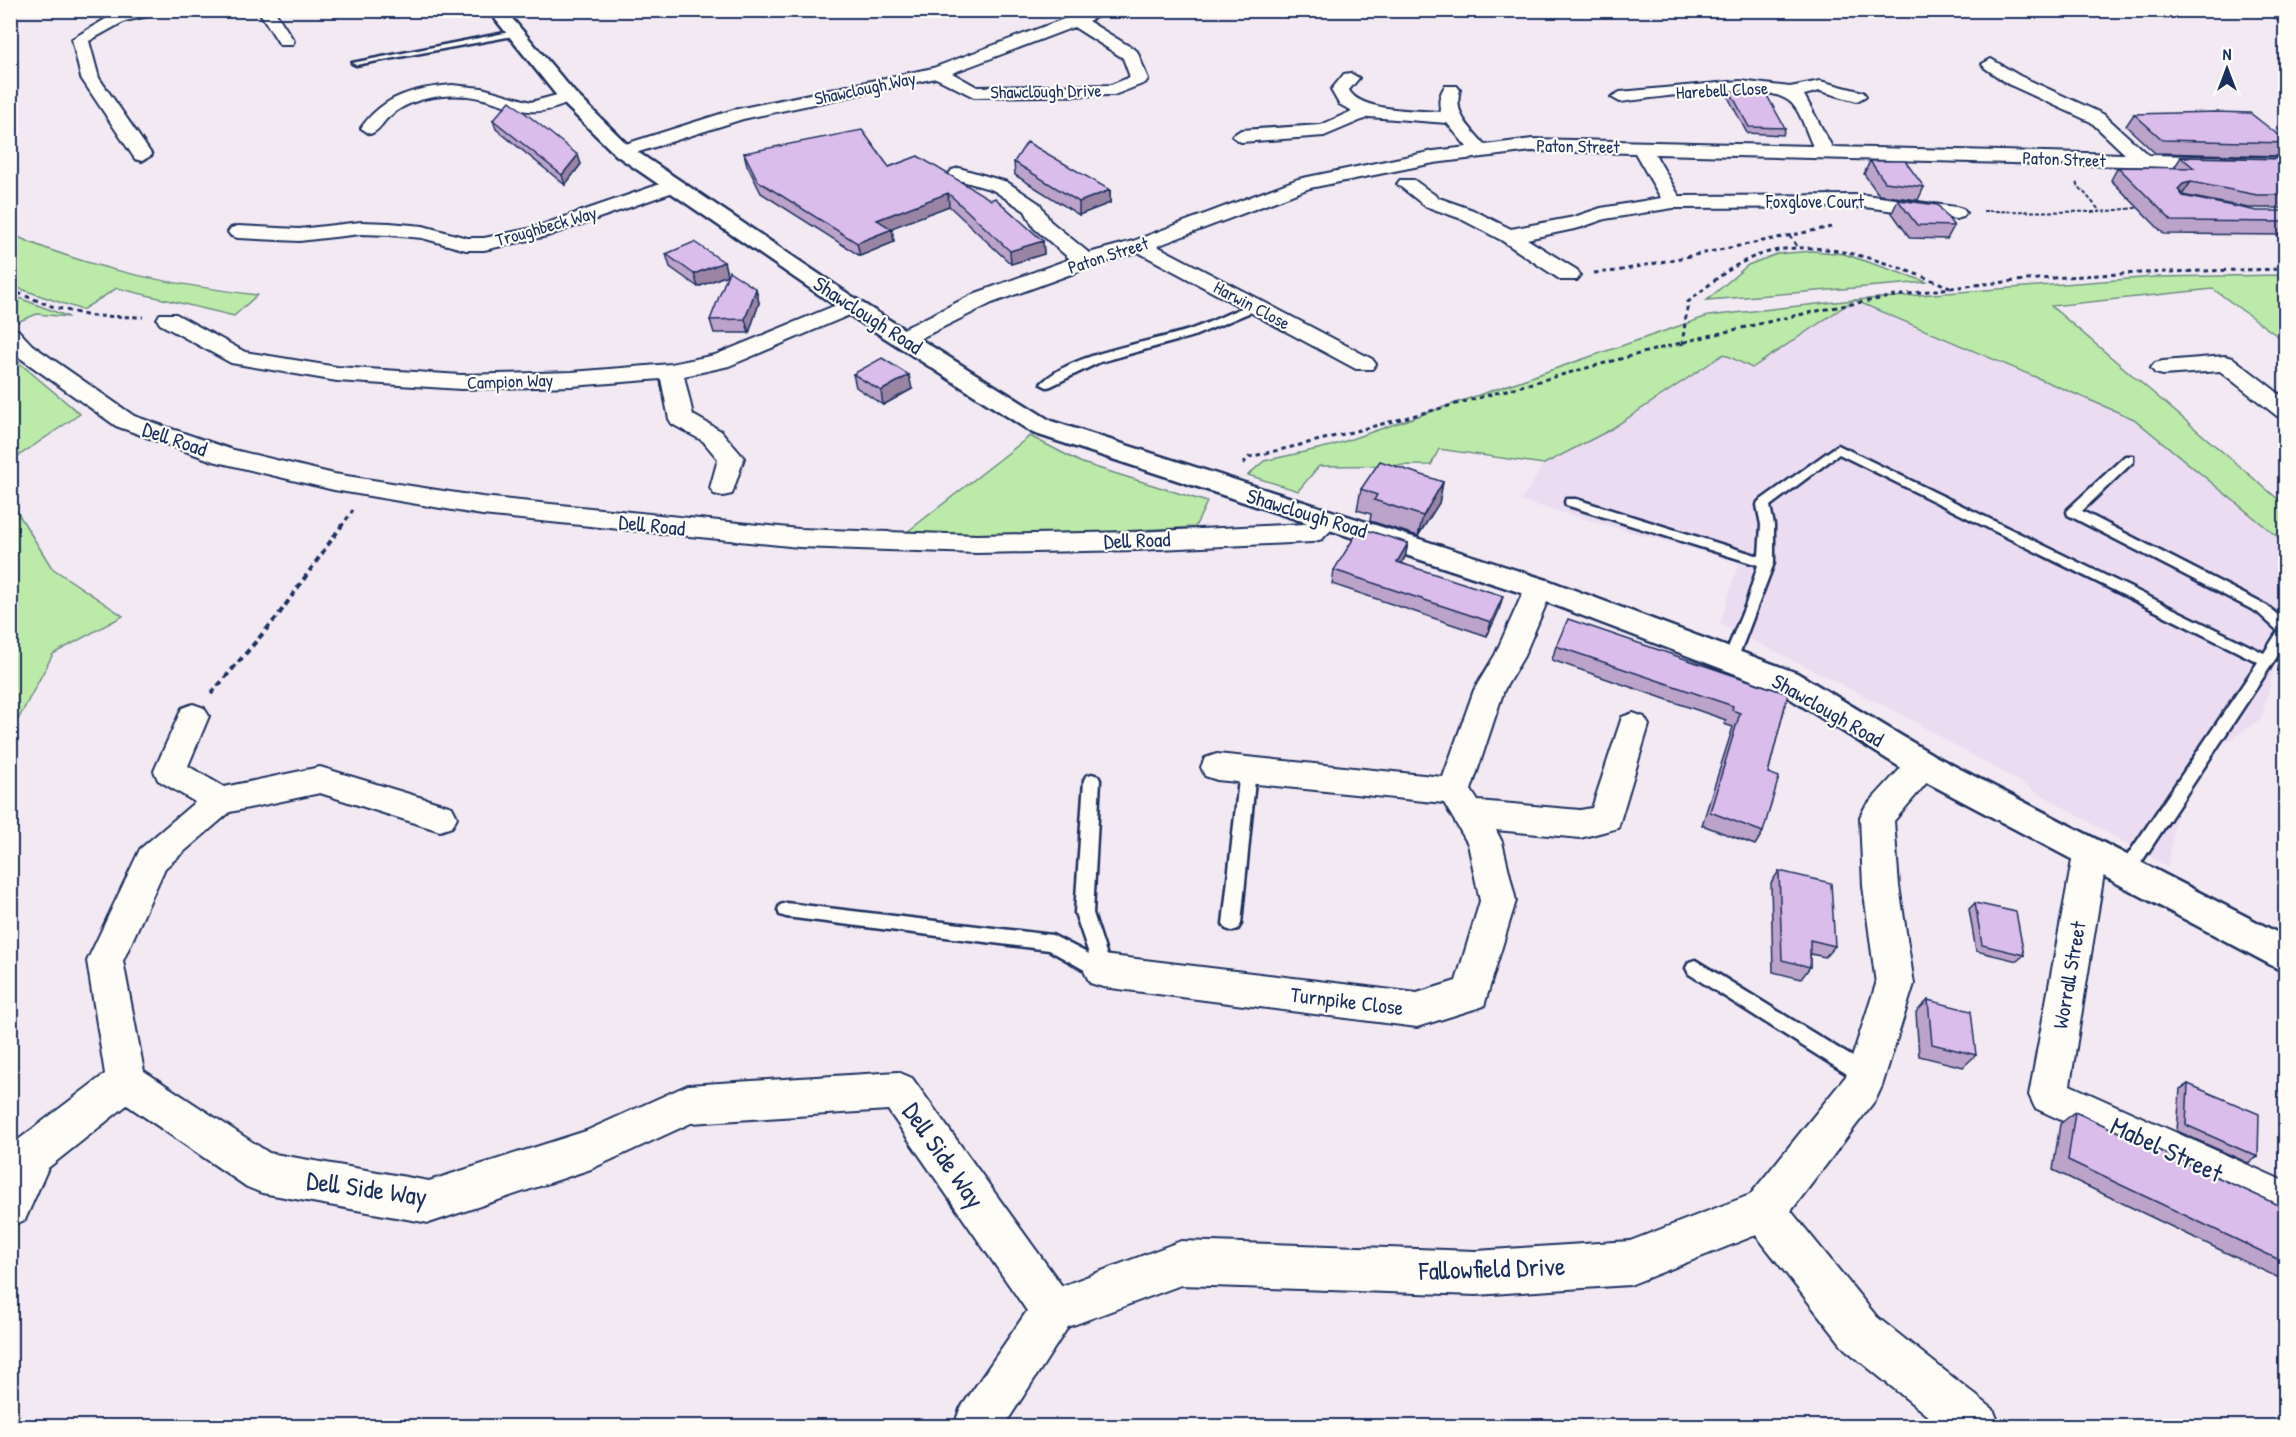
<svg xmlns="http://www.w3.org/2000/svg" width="2296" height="1437" font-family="'Patrick Hand',sans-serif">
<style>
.built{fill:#ebdcf1}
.green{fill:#bceaa8;stroke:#6c8c83;stroke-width:1.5}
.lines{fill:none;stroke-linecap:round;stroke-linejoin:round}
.lane-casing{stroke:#1b2f5e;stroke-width:5}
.street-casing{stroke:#1b2f5e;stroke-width:4}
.secondary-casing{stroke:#1b2f5e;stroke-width:5}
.path-far2{stroke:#1b2f5e;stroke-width:2;stroke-dasharray:4 2;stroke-linecap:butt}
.path-far1{stroke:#1b2f5e;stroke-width:3;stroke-dasharray:4.5 4;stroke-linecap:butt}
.path{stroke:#1b2f5e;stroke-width:4;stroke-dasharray:6 4.5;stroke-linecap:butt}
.lane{fill:#fdfcf7;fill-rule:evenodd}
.street{fill:#fdfcf7;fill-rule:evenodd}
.secondary{fill:#fdfcf7;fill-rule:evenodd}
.wall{fill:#bba3ca;stroke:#1b2f5e;stroke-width:1.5}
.shaded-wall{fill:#9984a4;stroke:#1b2f5e;stroke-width:1.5}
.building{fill:#dabdeb;stroke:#1b2f5e;stroke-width:1.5}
.labels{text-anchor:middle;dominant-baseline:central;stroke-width:4.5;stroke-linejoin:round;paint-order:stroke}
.far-street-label{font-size:18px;fill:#1b2f5e;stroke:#fdfcf7}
.street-label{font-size:21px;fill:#1b2f5e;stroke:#fdfcf7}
.near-street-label{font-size:26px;fill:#1b2f5e;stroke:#fdfcf7}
</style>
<rect width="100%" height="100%" fill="#f2e9f3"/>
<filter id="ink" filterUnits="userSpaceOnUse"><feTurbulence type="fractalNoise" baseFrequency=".0167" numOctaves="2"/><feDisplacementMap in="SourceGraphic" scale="12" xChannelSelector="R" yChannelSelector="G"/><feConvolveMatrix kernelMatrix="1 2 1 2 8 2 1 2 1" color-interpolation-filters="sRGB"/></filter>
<g filter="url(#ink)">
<path class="built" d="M1854 300 2134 419 2285 543V628L2261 719 2183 770 2168 867 1899 713 1720 624 1739 562 1521 501 1544 464 1608 431 1725 354 1753 367Z"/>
<path class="green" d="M11 234C91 270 170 284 257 295L234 316 117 288 82 310 18 288 11 282Z
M1813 251 1844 254 1927 282 1707 300 1748 265 1777 254Z
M2285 275V337L2280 338 2213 289 2051 306 2285 505V543L2134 419 1854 300 1752 368 1724 354 1608 431 1544 464 1439 449 1431 465 1319 466 1298 491 1248 475 1264 461 1331 446 1708 316 1854 300 2155 277Z
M11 295 69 317 37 314 17 322 11 316Z
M10 355 80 414 11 461H10Z
M1030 436 1082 463 1207 502 1195 527C1098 533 1003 537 907 532Z
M11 502 52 568 123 616 53 654 11 733Z"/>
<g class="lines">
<g class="lane-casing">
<path id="lane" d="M2268 10H2276L2286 19V26Z
M515 31 519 33 518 35 356 65 352 63Z
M1254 304 1258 305V309L1194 336 1100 362 1051 386 1047 387 1041 384C1070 353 1149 343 1189 330 1211 323 1232 310 1254 304Z
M1838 445 2264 653 2278 631 2257 612 2068 515 2067 512 2068 509 2125 456H2133V462L2082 511 2267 606 2286 622V643L2131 878 2125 880 2119 878 2117 873 2119 868 2258 662 1839 454 1770 506 1774 525V563L1737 660 1730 665 1723 660 1746 604 1758 565 1566 505 1565 502 1566 499H1576L1759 556 1761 525 1757 505 1758 502Z
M1248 764 1253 766 1256 770 1241 924 1238 929 1232 931 1226 929 1223 924 1240 770 1243 766Z
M1092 774 1098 776 1100 780 1093 913 1112 971 1109 977 1103 979 1097 977 1049 950 786 917 780 915 778 910 780 905 786 903 1052 935 1089 954 1075 913 1084 780 1086 776Z
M1695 960 1872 1069 1874 1075 1872 1081 1865 1084 1858 1081 1689 974 1686 968 1689 962Z"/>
</g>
<g class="street-casing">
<path id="street" d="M129 10H164L162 13 125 21 89 41 99 78 152 155 142 161 135 159 81 78 72 39 114 14Z
M258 10H274L294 41 292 45H280Z
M1088 10H1112L1088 21 1137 51 1148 79 1145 83 1114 95 974 97 936 78 743 119 623 157 613 151 616 147 733 110 933 68ZM1074 27 1123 58 1130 77 1111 85 977 87 952 73Z
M1991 59 2020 76 2103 114 2148 155 2286 158V170L1655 154 1679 196 1865 195 1956 207 1963 209 1966 213 1963 217 1956 219 1865 207 1673 208 1605 219 1579 228 1527 239 1577 270 1580 275 1577 280H1561L1501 240 1459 218 1425 206 1397 184 1400 180H1414L1439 198 1473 210 1511 229 1574 217 1601 208 1661 198 1635 153 1532 151 1434 163 1310 188 1157 246 1372 359 1376 364 1372 369H1356L1138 252 1093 266 992 303 911 343H895L891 338 895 333 976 293 1070 259 1034 228 1025 211 993 190 952 178 949 174 952 170 959 168 1007 182 1040 204 1050 221 1089 253 1133 241 1298 179 1434 151 1467 147 1447 123 1369 117 1324 136 1241 142 1232 136 1241 130 1321 125 1352 111 1339 104 1331 90 1344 74 1350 73 1359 78 1349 90C1360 112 1418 110 1441 112 1438 102 1439 95 1445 86H1457L1460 90C1453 115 1470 127 1485 145L1532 139 1813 146C1806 133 1801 110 1789 101 1763 80 1656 98 1620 102L1611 97 1620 92 1740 81 1790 87 1820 81 1863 92 1866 96 1857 101 1820 91 1804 95 1832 147 2125 154 2091 122 2008 84 1985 68 1982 64Z
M452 85 482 88 531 102 568 92 577 97C573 102 567 103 561 106 523 121 504 100 468 96 440 94 411 98 390 116 382 122 380 131 370 134L361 128C383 96 414 88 452 85Z
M672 180 679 182 682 186 679 190 547 236 484 250H466L422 238 390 235 361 234 299 241 238 238 231 236 228 232 231 228 238 226 299 229 361 222 390 223 423 226 467 238H484L533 228Z
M851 299 859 301 862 306 859 311 729 366 684 376 693 415 721 431 744 458 732 494 723 496 714 494 710 488 718 459 703 441 672 424 669 419 661 379 572 386 461 389 337 381 231 363 160 324 157 319 160 314H176L245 352 337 367 461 375 572 372 671 364 715 355Z
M10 328 18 330 32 345 134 416 230 449 334 474 482 497 799 529 977 535 1136 532 1305 524C1316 515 1323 509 1338 513L1342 519 1322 539 1312 542 1136 550 977 553 799 547 482 515 334 490 213 461 116 426 16 355 10 349Z
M2225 356 2233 358 2286 399V418L2277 416 2220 371 2163 375 2155 373 2151 368 2155 363 2163 361Z
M1539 578 1549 581 1553 588 1524 656 1504 690 1471 790 1478 801 1580 810 1592 808 1622 717 1633 713 1644 717 1649 725 1618 828 1580 838 1496 830 1502 842 1516 901 1484 1006 1417 1027 1103 987 1090 983 1084 971 1090 959 1103 955 1417 993 1456 981 1480 901 1468 844 1444 803 1217 780 1205 776 1201 767 1205 758 1217 754 1443 777 1474 690 1495 655 1525 588 1529 581Z
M193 704 204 708 209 716 188 766 224 787 320 767 452 807 457 817 452 827 440 831 320 793 230 812 165 868 123 961 144 1071 269 1153 429 1181 586 1131 688 1085 898 1072 912 1078 1062 1286 1181 1241 1476 1251 1630 1241 1750 1195 1846 1076 1876 984 1863 886 1860 817 1865 807 1912 756 1923 752 1934 756 1939 765 1934 774 1894 821 1899 886 1914 984 1882 1086 1876 1099 1791 1211 1877 1317 1993 1409 2000 1426H1940L1845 1349 1756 1235 1630 1285 1476 1295 1181 1285 1068 1327 1004 1426H954L960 1409 1027 1311 888 1110 691 1123 591 1169 429 1223 262 1193 247 1187 127 1105 48 1168 25 1220 10 1226V1157L18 1140 105 1074 87 961 140 849 195 802 158 780 154 771 182 708Z
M2090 841 2102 845 2107 855 2070 1085 2286 1182V1225L2035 1108 2029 1095 2073 855 2078 845Z"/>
</g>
<g class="secondary-casing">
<path id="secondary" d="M488 10H505L575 93 630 147 859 301 1051 421 1550 581 1797 673 1935 756 2286 937V973L1911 774 1775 689 1528 595 1033 433 843 311 616 155 561 101Z"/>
</g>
<path class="path-far2" d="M2076 183 2100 211
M1983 211 2100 212 2143 207
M1827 228 1831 227"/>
<path class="path-far1" d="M1789 235 1799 249
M1594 273 1617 271 1831 227
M10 290 54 307 90 316 143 317
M1682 345 1688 302C1707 287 1726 269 1749 259 1813 230 1889 264 1950 287
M1243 464 1249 457C1456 410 1658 340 1868 301 2006 275 2146 272 2286 269
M341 527 353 510"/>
<path class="path" d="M211 694 277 617 342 525"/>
<use href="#lane" class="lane"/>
<use href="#street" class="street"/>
<use href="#secondary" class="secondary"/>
</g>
<path class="wall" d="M1730 91 1785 128 1783 135 1747 133 1728 97Z
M2134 114 2286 141V147L2279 156 2155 153 2126 126Z
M493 120 581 164 565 185 496 129Z
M744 153 889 167 918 156 1043 241 1044 254 1011 264 949 206 890 228 892 229 894 242 860 256 761 193 747 165Z
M2181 157 2286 159V208H2248L2182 195 2183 196 2286 222V235L2164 234 2111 180 2118 167 2174 168Z
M1870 161 1924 187 1918 200 1879 195 1864 174Z
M1014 162 1110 190V203L1079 215 1015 175Z
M1898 200 1954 226 1947 239 1910 238 1892 213Z
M666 254 724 262 727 275 698 287 670 267Z
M756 289 759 303 749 333H714L710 320Z
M853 374 912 389 883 405 856 387Z
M1443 482 1439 503 1418 536 1370 521 1371 514 1357 510 1361 489Z
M1408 543 1405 557 1402 563 1499 610 1487 636 1332 584 1334 570Z
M1556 646 1788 694 1768 773 1763 832 1755 845 1702 825 1733 727 1724 724 1726 720 1552 660Z
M1779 871 1835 946 1825 957 1810 954V967L1801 979 1773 972 1771 883Z
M1975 903 2024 955 2017 961 1976 951 1969 909Z
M1928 1000 1976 1055 1963 1067 1919 1056 1916 1012Z
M2188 1084 2258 1157 2248 1163 2177 1131 2180 1089Z
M2075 1112 2286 1209V1277L2281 1279 2053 1170 2060 1124Z"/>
<path class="shaded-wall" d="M578 155 581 164 565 185 562 175Z
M2191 182 2182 195 2178 189 2183 184Z
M1110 190V203L1079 215V202Z
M948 193 949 206 879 233 877 220Z
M892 229 894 242 860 256 857 243Z
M1043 241 1044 254 1011 264 1010 251Z
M724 262 727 275 698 287 694 274Z
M756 289 759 303 749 333 745 319Z
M909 375 912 389 883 405 881 391Z
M1443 482 1439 503 1418 536 1423 516Z
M1408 543 1405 557 1394 576 1397 562Z
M1503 596 1499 610 1487 636 1491 622Z"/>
<path class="building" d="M1730 91 1765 92 1785 128 1749 127Z
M510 101 578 155 562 175 493 120Z
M2216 112 2250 113 2286 141V143L2163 140 2134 114Z
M862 130 889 167 918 156 991 200 995 198 1043 241 1010 251 948 193 877 220 892 229 857 243 758 181 744 153Z
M1027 142 1110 190 1079 202 1014 162Z
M2181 157 2286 159V195H2257L2191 182 2183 184 2178 189 2183 196 2257 211H2286V222L2172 221 2118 167 2194 168Z
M1870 161H1905L1924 187 1885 182Z
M1898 200 1938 205 1954 226 1917 225Z
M694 242 724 262 694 274 666 254Z
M729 271 756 289 745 319 710 320Z
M882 358 909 375 881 391 853 374Z
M1380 461 1443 482 1423 516 1374 500 1377 495 1361 489Z
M1360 528 1408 543 1397 562 1503 596 1491 622 1334 570Z
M1568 619 1788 694 1768 773 1779 777 1763 832 1710 812 1740 713 1732 710 1733 706 1556 646Z
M1779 871 1831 883 1835 946 1810 940V967L1782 960Z
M1975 903 2016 912 2024 955 1982 945Z
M1928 1000 1971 1011 1976 1055 1932 1044Z
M2188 1084 2259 1114 2258 1157 2186 1125Z
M2075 1112 2265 1199 2286 1209V1263L2068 1160Z"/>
</g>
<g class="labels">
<g class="far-street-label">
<text transform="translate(865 88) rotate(-12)">Shawclough Way</text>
<text transform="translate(1722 90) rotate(-3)">Harebell Close</text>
<text transform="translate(1046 91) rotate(-1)">Shawclough Drive</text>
<text transform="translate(1578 146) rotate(1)">Paton Street</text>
<text transform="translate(2064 159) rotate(2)">Paton Street</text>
<text x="1815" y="201">Foxglove Court</text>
<text transform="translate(546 226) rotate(-16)">Troughbeck Way</text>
<text transform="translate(1108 255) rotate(-18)">Paton Street</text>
<text transform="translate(1252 305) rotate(28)">Harwin Close</text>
<text transform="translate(510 381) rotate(-2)">Campion Way</text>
</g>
<g class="street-label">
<text transform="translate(868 315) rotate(33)">Shawclough Road</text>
<text transform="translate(175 439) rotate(19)">Dell Road</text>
<text transform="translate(1307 513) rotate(17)">Shawclough Road</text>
<text transform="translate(652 525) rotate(6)">Dell Road</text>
<text transform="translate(1137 540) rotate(-2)">Dell Road</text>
<text transform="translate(1828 710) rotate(30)">Shawclough Road</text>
<text transform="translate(2069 975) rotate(-80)">Worrall Street</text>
<text transform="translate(1347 1001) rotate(7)">Turnpike Close</text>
</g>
<g class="near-street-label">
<text transform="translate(2167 1149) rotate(25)">Mabel Street</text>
<text transform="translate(944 1155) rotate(55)">Dell Side Way</text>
<text transform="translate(367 1188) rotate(8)">Dell Side Way</text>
<text transform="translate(1492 1268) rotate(-2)">Fallowfield Drive</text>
</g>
</g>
<rect width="2296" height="1437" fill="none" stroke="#fdfcf7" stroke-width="36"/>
<rect x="18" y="18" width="2260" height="1401" fill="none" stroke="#1b2f5e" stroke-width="2" filter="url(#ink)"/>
<g transform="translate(2227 69)" stroke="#fdfcf7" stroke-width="4.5" paint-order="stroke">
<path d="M0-4.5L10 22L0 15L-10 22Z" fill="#1b2f5e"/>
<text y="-9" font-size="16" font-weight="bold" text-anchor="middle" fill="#1b2f5e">N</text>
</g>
</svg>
